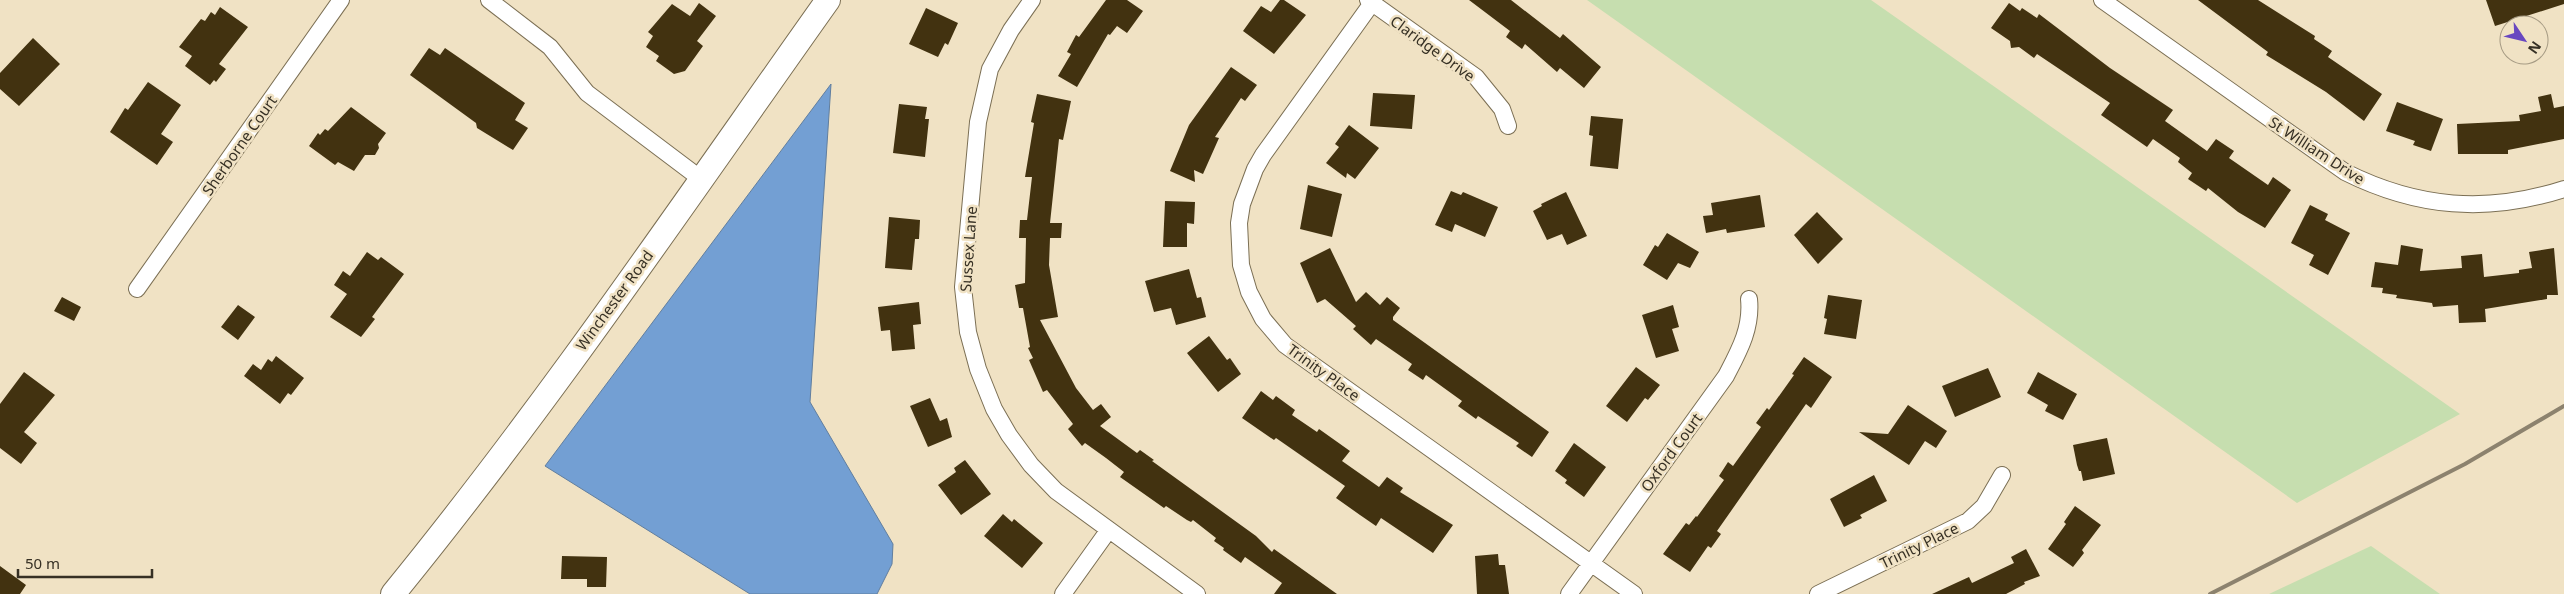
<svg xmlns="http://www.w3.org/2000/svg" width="2564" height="594" font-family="'Noto Sans',sans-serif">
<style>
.green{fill:#c6deaf}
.water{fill:#739fd3;stroke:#617e9e}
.building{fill:#423210}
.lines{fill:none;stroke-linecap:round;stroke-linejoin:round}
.minor-casing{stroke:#7b6f54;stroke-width:18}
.secondary-casing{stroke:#7b6f54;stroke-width:26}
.minor{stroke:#fff;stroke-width:16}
.secondary{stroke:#fff;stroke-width:24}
.rail{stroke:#8c826e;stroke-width:4}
.labels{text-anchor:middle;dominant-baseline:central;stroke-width:5;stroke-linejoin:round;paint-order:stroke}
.street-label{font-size:15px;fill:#363024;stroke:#f0e2c4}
</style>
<rect width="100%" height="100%" fill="#f0e2c4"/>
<path class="green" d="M1587 0H1871L2460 414 2297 503Z
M2371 546 2440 594H2269Z"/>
<path class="water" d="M831 84 810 402 893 544 892 564 877 594H750L545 466Z"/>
<path class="building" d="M1106 0H1127L1143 11 1127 33 1117 26 1110 35 1108 34 1077 87 1058 76 1071 54 1067 52 1076 35 1079 37Z
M1280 0H1284L1306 15 1274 54 1243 31 1261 6 1271 12Z
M1469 0H1511L1560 38 1563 34 1601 67 1584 88 1560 68 1557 72 1525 44 1522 49 1506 37 1510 31Z
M2198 0H2258L2315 36 2314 39 2332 51 2328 57 2382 94 2364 121 2326 92 2266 55 2268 52Z
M2486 0H2564V4L2495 26Z
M699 3 716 16 697 41 703 46 685 71 674 74 656 61 659 56 646 47 653 36 648 32 672 4 690 16Z
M2009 3 2020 11 2022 8 2037 18 2039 14 2110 68 2173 110 2165 121 2207 151 2216 139 2234 151 2229 158 2268 185 2273 177 2291 190 2265 228 2238 212 2208 188 2206 191 2188 179 2192 173 2178 162 2180 158 2153 139 2147 147 2101 115 2110 103 2037 54 2034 58 2019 47 2011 48 2010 41 1991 28Z
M220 7 248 27 219 64 226 69 216 82 214 80 210 85 185 66 192 56 179 47 201 19 205 21 211 12 215 15Z
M926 8 958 23 948 45 945 43 938 57 909 44Z
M33 38 60 64 19 106 0 89V73Z
M429 48 440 55 445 48 525 103 515 120 528 128 513 150 477 128 476 123 410 75Z
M1231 67 1257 85 1245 101 1241 98 1215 137 1219 138 1203 174 1194 170 1195 182 1170 171 1189 125Z
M148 82 181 105 161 134 173 142 157 165 110 132 125 108 128 110Z
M1373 93 1415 95 1412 129 1370 126Z
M1037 94 1071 101 1063 140 1059 139 1050 223H1062L1061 238H1050L1049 265 1058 317 1040 320 1076 388 1093 410 1101 404 1111 417 1100 426 1137 453 1140 450 1154 460 1152 461 1256 536 1272 552 1274 549 1337 594H1274L1282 583 1245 557 1241 563 1223 550 1224 548 1214 541 1216 538 1193 520 1191 522 1187 520 1166 506 1164 508 1120 477 1124 472 1106 458 1085 443 1082 446 1068 429 1073 424 1047 390 1043 392 1029 360 1033 358 1028 348 1030 347 1023 308H1019L1015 285 1025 283 1026 238H1019L1020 220H1027L1032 177H1025L1034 123 1031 122 1032 117Z
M2551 94 2554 108 2564 106V139L2508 150V154H2458L2457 124 2520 121 2519 115 2541 111 2538 97Z
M2397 102 2443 119 2431 151 2413 145 2415 141 2386 131Z
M899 104 927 107 925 119H929L925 157 893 153Z
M351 107 386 133 378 144 379 148 375 155H365L354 171 338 162 335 165 309 146 318 133 320 135 325 129 328 131Z
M1591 116 1623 119 1618 169 1590 166 1593 136 1589 135Z
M1349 125 1379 148 1355 179 1347 173 1346 178 1326 163 1339 147 1335 144Z
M1308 185 1342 194 1332 237 1300 229Z
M1451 191 1461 195 1463 192 1498 207 1485 237 1455 224 1452 232 1435 225Z
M1566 192 1587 236 1567 245 1562 234 1547 240 1533 211 1542 206 1541 204Z
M1760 195 1765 227 1727 233 1726 229 1706 233 1703 216 1713 215 1711 203Z
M1165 201 1195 202 1194 224 1187 223V247H1163Z
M2310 205 2328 214 2325 220 2350 233 2328 275 2309 265 2314 255 2291 243Z
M1817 212 1843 239 1818 264 1794 235Z
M889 217 920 220 919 239H915L912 270 885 268Z
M1667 233 1699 252 1690 268 1678 263 1667 280 1643 265 1655 245 1658 247Z
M2401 245 2423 249 2420 271 2462 268 2461 256 2482 254 2484 277 2519 273V270L2532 268 2529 252 2554 248 2558 295H2547V299L2485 309 2486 322 2459 323 2458 305 2433 307 2432 303 2396 298 2397 295 2382 293 2383 288 2371 287 2375 262 2398 265Z
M1330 248 1356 302 1366 292 1380 305 1387 297 1400 308 1393 317V320L1549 432 1532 457 1516 446 1519 443 1478 416 1476 419 1458 406 1462 401 1426 375 1423 380 1408 370 1412 364 1376 339 1371 345 1353 329 1356 326 1325 299 1317 303 1300 263Z
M367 252 378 260 381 257 404 274 372 317 375 319 361 337 330 317 347 294 334 285 343 271 350 276Z
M1189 269 1197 298 1201 297 1206 317 1176 325 1171 308 1154 312 1145 281Z
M1828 295 1862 300 1856 339 1824 334 1827 319 1824 318Z
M62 297 81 307 74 321 54 311Z
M919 302 921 324 913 325 915 349 892 351 890 330 881 331 878 307Z
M238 305 255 317 238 340 221 327Z
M1673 305 1679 327 1672 329 1679 351 1656 358 1642 315Z
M1209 336 1227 360 1230 358 1241 374 1218 392 1187 353Z
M276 356 304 378 291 395 288 393 280 404 244 376 253 364 261 370 268 359 272 362Z
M1804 357 1832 377 1811 408 1806 404 1717 531 1721 534 1711 548 1708 546 1690 572 1663 554 1686 523 1689 525 1696 516 1697 517 1724 480 1719 476 1728 462 1733 466 1761 427 1756 423 1767 408 1769 410 1794 375 1792 374Z
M1636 367 1660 385 1648 400 1645 398 1627 422 1606 406Z
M1988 368 2001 397 1955 417 1942 386Z
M24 372 55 395 24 432 37 443 21 464 0 448V404Z
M2038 372 2077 394 2063 420 2045 411 2048 405 2027 393Z
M1261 391 1273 400 1276 396 1295 410 1292 415 1317 432 1319 429 1350 451 1342 461 1379 487 1387 477 1403 488 1400 492 1453 525 1433 553 1381 518 1376 526 1360 515 1336 498 1345 486 1276 438 1274 440 1242 418Z
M930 398 940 421 947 418 952 437 928 447 910 406Z
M1908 405 1947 431 1936 448 1925 441 1909 465 1859 432 1888 434Z
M2107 438 2115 474 2083 481 2081 471H2079L2077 465 2073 445Z
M1574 443 1606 467 1584 497 1565 483 1567 480 1555 471Z
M965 460 991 494 961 515 938 485 956 472 954 468Z
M1874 475 1887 501 1860 515 1862 518 1844 527 1830 499Z
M2075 506 2101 525 2082 550 2084 553 2073 567 2048 549 2066 524 2064 522Z
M1003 514 1012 522 1014 519 1043 543 1022 568 984 536Z
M2026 549 2040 576 2024 582 2025 584 2006 594H1932L1969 577 1972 583 2014 563 2011 557Z
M1498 554 1499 565H1505L1509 594H1477L1475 556Z
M562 556 607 557 606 587H587V579H561Z
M0 566 26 585 20 594H0Z"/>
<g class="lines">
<g class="minor-casing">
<path id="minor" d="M489 0 550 47 587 93 701 179
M1032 0 1011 30 990 69 978 122 963 287 968 332 978 369 994 409 1009 435 1031 465 1056 491 1197 594
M1368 0 1476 77 1502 109 1508 126
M2102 0 2345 172C2417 208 2487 214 2564 189
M1372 3 1263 155 1255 169 1242 204 1239 223 1241 265 1249 292 1263 319 1285 345 1634 594
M137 289 341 0
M1063 594 1108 531
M1569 594 1726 376C1739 351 1752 328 1749 299
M1818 594 1968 521 1984 506 2002 475"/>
</g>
<g class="secondary-casing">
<path id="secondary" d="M393 594C548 404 686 200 828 0"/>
</g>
<use href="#minor" class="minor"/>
<use href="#secondary" class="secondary"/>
<path class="rail" d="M2210 594 2465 464 2564 406"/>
</g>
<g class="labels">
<g class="street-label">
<text transform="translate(1433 48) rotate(36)">Claridge Drive</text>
<text transform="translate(239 145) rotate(-55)">Sherborne Court</text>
<text transform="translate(2317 150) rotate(33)">St William Drive</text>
<text transform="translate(968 249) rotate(-86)">Sussex Lane</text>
<text transform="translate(614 300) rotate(-54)">Winchester Road</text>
<text transform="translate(1324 372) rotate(36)">Trinity Place</text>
<text transform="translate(1671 452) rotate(-54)">Oxford Court</text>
<text transform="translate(1919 545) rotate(-26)">Trinity Place</text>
</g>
</g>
<g transform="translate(2524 40) rotate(125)"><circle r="24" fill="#f0e2c4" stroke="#a69b84"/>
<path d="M0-4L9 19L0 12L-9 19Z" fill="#6847c0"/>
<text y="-8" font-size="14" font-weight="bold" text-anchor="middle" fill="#363024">N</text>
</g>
<path d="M18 569v8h134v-8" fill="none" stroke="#363024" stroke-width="2.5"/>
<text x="25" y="569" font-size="15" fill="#363024" stroke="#f0e2c4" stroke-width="4" paint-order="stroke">50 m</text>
</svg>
